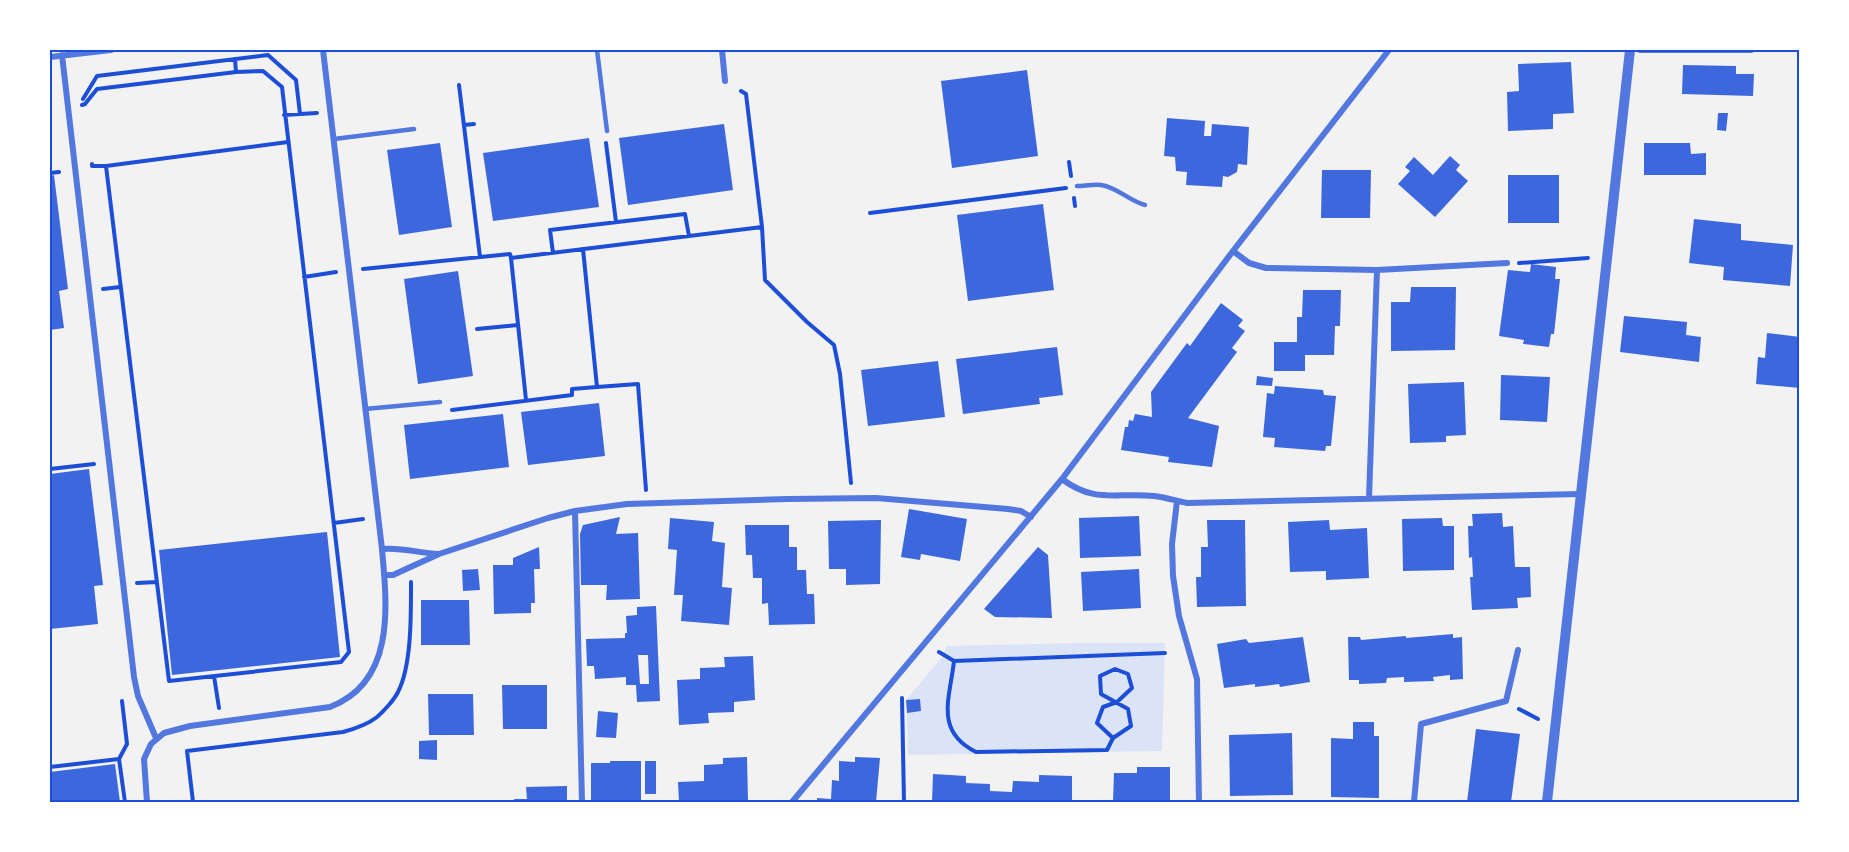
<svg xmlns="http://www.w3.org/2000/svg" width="1849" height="852" font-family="Overpass,sans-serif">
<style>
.green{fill:#dbe4f7}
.building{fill:#3d67dc;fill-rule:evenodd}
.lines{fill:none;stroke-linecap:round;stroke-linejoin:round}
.path{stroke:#1d4ed8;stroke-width:4}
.service{stroke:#5277de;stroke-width:4.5}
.minor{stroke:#5277de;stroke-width:6}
.tertiary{stroke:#5277de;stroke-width:10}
.neatline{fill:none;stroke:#1d4ed8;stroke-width:2}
</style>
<rect width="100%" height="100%" fill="#f2f2f2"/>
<path class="green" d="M1075 643H1165L1162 751 908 755 907 713 921 711 919 699 906 700 942 657 947 646Z"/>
<path class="building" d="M1571 62 1574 113 1553 114V129L1508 131 1507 92 1519 91 1518 64Z
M1683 65 1736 66V74H1754L1753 96 1682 94Z
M1027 70 1038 156 952 168 941 81Z
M1718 113H1728L1726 131 1717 130Z
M1167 118 1205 121 1204 136H1211L1212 124 1249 127 1247 165 1238 164 1237 172 1228 177 1223 176 1222 187 1186 185 1187 172 1176 171 1175 157 1164 156Z
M724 124 733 190 628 205 619 138Z
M589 138 599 207 493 221 483 153Z
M440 143 452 227 399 235 387 150Z
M1644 143H1690L1691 154 1706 153V175H1644Z
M1450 156 1460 165 1456 170 1468 181 1435 217 1398 184 1410 171 1405 167 1414 157 1433 175Z
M1322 170H1371L1370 218H1321Z
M54 175 68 289 59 291 64 328 50 330V176Z
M1508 175H1559V223H1508Z
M1043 204 1054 290 968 301 957 215Z
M1694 219 1741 224V240L1793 245 1790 286 1723 280 1724 267 1689 263Z
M1531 264 1556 267 1555 279H1560L1554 334H1551L1549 347 1523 344 1524 340 1499 336 1508 270 1530 272Z
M458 271 473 376 418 384 404 279Z
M1411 287H1456L1455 350 1391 351V302H1410Z
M1303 290H1341L1340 326H1335L1334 355H1305V371H1274V342H1297V317H1302Z
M1221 303 1243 320 1238 326 1245 331 1232 348 1237 352 1188 418 1219 426 1212 467 1168 462 1169 457 1121 450 1125 427H1128L1129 420 1133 421 1135 414 1152 417 1151 392 1187 343 1190 346Z
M1624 316 1687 322 1686 335 1701 337 1699 362 1620 352Z
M1767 333 1800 337V388L1756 384 1758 357 1765 358Z
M1057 347 1063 395 1039 398 1040 404 963 414 956 359Z
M938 361 945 417 868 426 861 370Z
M1501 375 1550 377 1547 422 1500 420Z
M1257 376 1273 378 1272 386 1256 385Z
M1464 382 1466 435 1446 436V442L1410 443 1408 384Z
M1275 386 1323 390 1324 395 1336 396 1331 446H1326L1325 451 1274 447 1275 438 1263 437 1267 393 1274 394Z
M599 403 605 456 528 465 521 412Z
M503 414 509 467 410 479 404 425Z
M89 469 103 585 94 586 98 624 50 629V474Z
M909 509 967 519 960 561 921 554 920 560 901 557Z
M1502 513 1503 527 1513 526 1515 567H1530L1531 597 1517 598 1518 608 1472 610 1470 577H1473L1472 557 1469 558 1468 526H1473L1472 514Z
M1139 516 1141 556 1080 558 1079 518Z
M620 517 616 534 638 533 640 599 606 600 607 585H581L580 534 583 525Z
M670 518 714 522 712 541 725 543 722 587 732 588 729 625 681 621 683 595H674L677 550 668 549Z
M1442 518 1443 526H1454V570L1403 571 1402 519Z
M881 520 880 584 846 585V569H829L828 521Z
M1207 520H1245L1246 606 1197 607 1196 577H1201V547H1208Z
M1329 520 1330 530 1367 528 1369 578 1326 580V571L1290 572 1288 522Z
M745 525H789V547H797V570H806L807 594H814L815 624 769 625 768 603 762 604V578H753L752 555H746Z
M327 532 340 657 172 675 159 550Z
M539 547 540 569H534L535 603H531V613L494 614 493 565H513V558Z
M1038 547 1048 555 1052 618 995 617 984 609Z
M478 569 480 590 463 591 462 570Z
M1139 569 1141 608 1083 611 1081 572Z
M421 600H469L470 645H421Z
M656 606 660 701 637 702 636 685H626V677L595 679 594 666H587L586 639 625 638V633H627L626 616 637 615V607ZM638 655H648L649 684H640Z
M1453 634V638L1462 637 1463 679 1450 680V675L1433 677 1434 681 1404 682V677L1387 678 1386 683 1359 684V680H1349L1348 637H1360L1361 640 1406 636V638Z
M1303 637 1310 682 1280 687 1279 684 1255 687V684L1224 688 1217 644 1246 639 1249 643Z
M753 656 755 700 734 702V712L708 713 709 723 679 725 677 680 700 679V668L725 667 724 657Z
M502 685H547V729H503Z
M428 694H473L474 735H429Z
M920 699 921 711 907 713 906 700Z
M598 711 618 713 616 738 596 737Z
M1353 722H1374V736H1379V798L1331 797V738L1353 739Z
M1476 729 1520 734 1511 802H1467Z
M1292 733 1293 795 1230 796 1229 735Z
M437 740V760L419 759V741Z
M747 757 748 801 735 802H679L678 782 704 781V765L723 764V758Z
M855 757 880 758 876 802H817V798L831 799 832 780 839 781V761L855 762Z
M610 761H641V802L591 801V763H610Z
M645 761H656V794H645Z
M115 764 120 802H50V772Z
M1137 767H1170V802H1113L1114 773H1137Z
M933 774 966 776V783L990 784V791L1012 792 1013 781 1039 782V775L1072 776V802H932Z
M567 786V802H514V799H527L526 787Z"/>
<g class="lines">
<path class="path" d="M235 59 236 72
M459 85 480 257
M741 91 746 94 762 227 765 280 807 322 834 345 840 374 851 483
M83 99 97 76 268 55 296 80 300 114
M82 105 85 104 97 89 236 72 263 71 282 87 349 652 341 662 169 681 106 166H92V164
M284 115 317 113
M464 125 474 124
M606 143 616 222
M1069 162 1071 176
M106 166 288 142
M50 173 59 172
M1074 198 1075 206
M870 213 1066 188
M583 249 597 387 638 384 646 490
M553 253 550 230 685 214 689 236
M1519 263 1588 258
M363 269 510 254 511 258
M304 277 336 272
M103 289 120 287
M477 329 518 325
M526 400 511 258 762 227
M452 410 572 395V389L597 387
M50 469 94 464
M334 523 363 519
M137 583 157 582
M939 652 954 661
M214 676 219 708
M902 698 904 802
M122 701 127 744 119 759 125 802
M1519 709 1538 719
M1113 738 1097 723 1103 707 1117 702 1132 688 1128 674 1115 669 1100 676 1101 694 1128 709 1131 726 1113 738 1107 750 976 752C934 731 950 698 954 661L1165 653
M50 767 119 759
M193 802 187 751 343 732C354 729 367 725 377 717 384 711 394 700 398 692 412 665 411 612 411 582"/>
<path class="service" d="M597 50 607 131
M334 139 414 129
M1077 186C1084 186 1093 184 1101 185 1117 187 1129 201 1145 205
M365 409 440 402"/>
<path class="minor" d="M722 50 725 81
M1640 50H1751
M62 55 134 677 138 696 156 738
M50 57 111 50
M1233 251 1249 263 1266 268 1377 270
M1062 479C1095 504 1117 492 1154 496 1165 497 1176 501 1187 503L1581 494
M1369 498 1377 270 1507 263
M1177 501 1172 544 1173 576 1179 616 1197 679 1199 802
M575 511 582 802
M382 549C401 547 419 553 438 554
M384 575H393L439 554 548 518 575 511 627 504 788 499 876 498 1008 509 1021 511 1031 517
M147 802 144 759 151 744 164 733 190 726 330 707C396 682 387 605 382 549L323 50
M792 802 1062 479 1233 251 1389 50
M1414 802 1421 724 1506 701 1518 650"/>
<path class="tertiary" d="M1547 802 1630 50"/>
</g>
<rect width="1849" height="852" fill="none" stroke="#ffffff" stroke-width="102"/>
<rect x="51" y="51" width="1747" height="750" class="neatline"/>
</svg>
